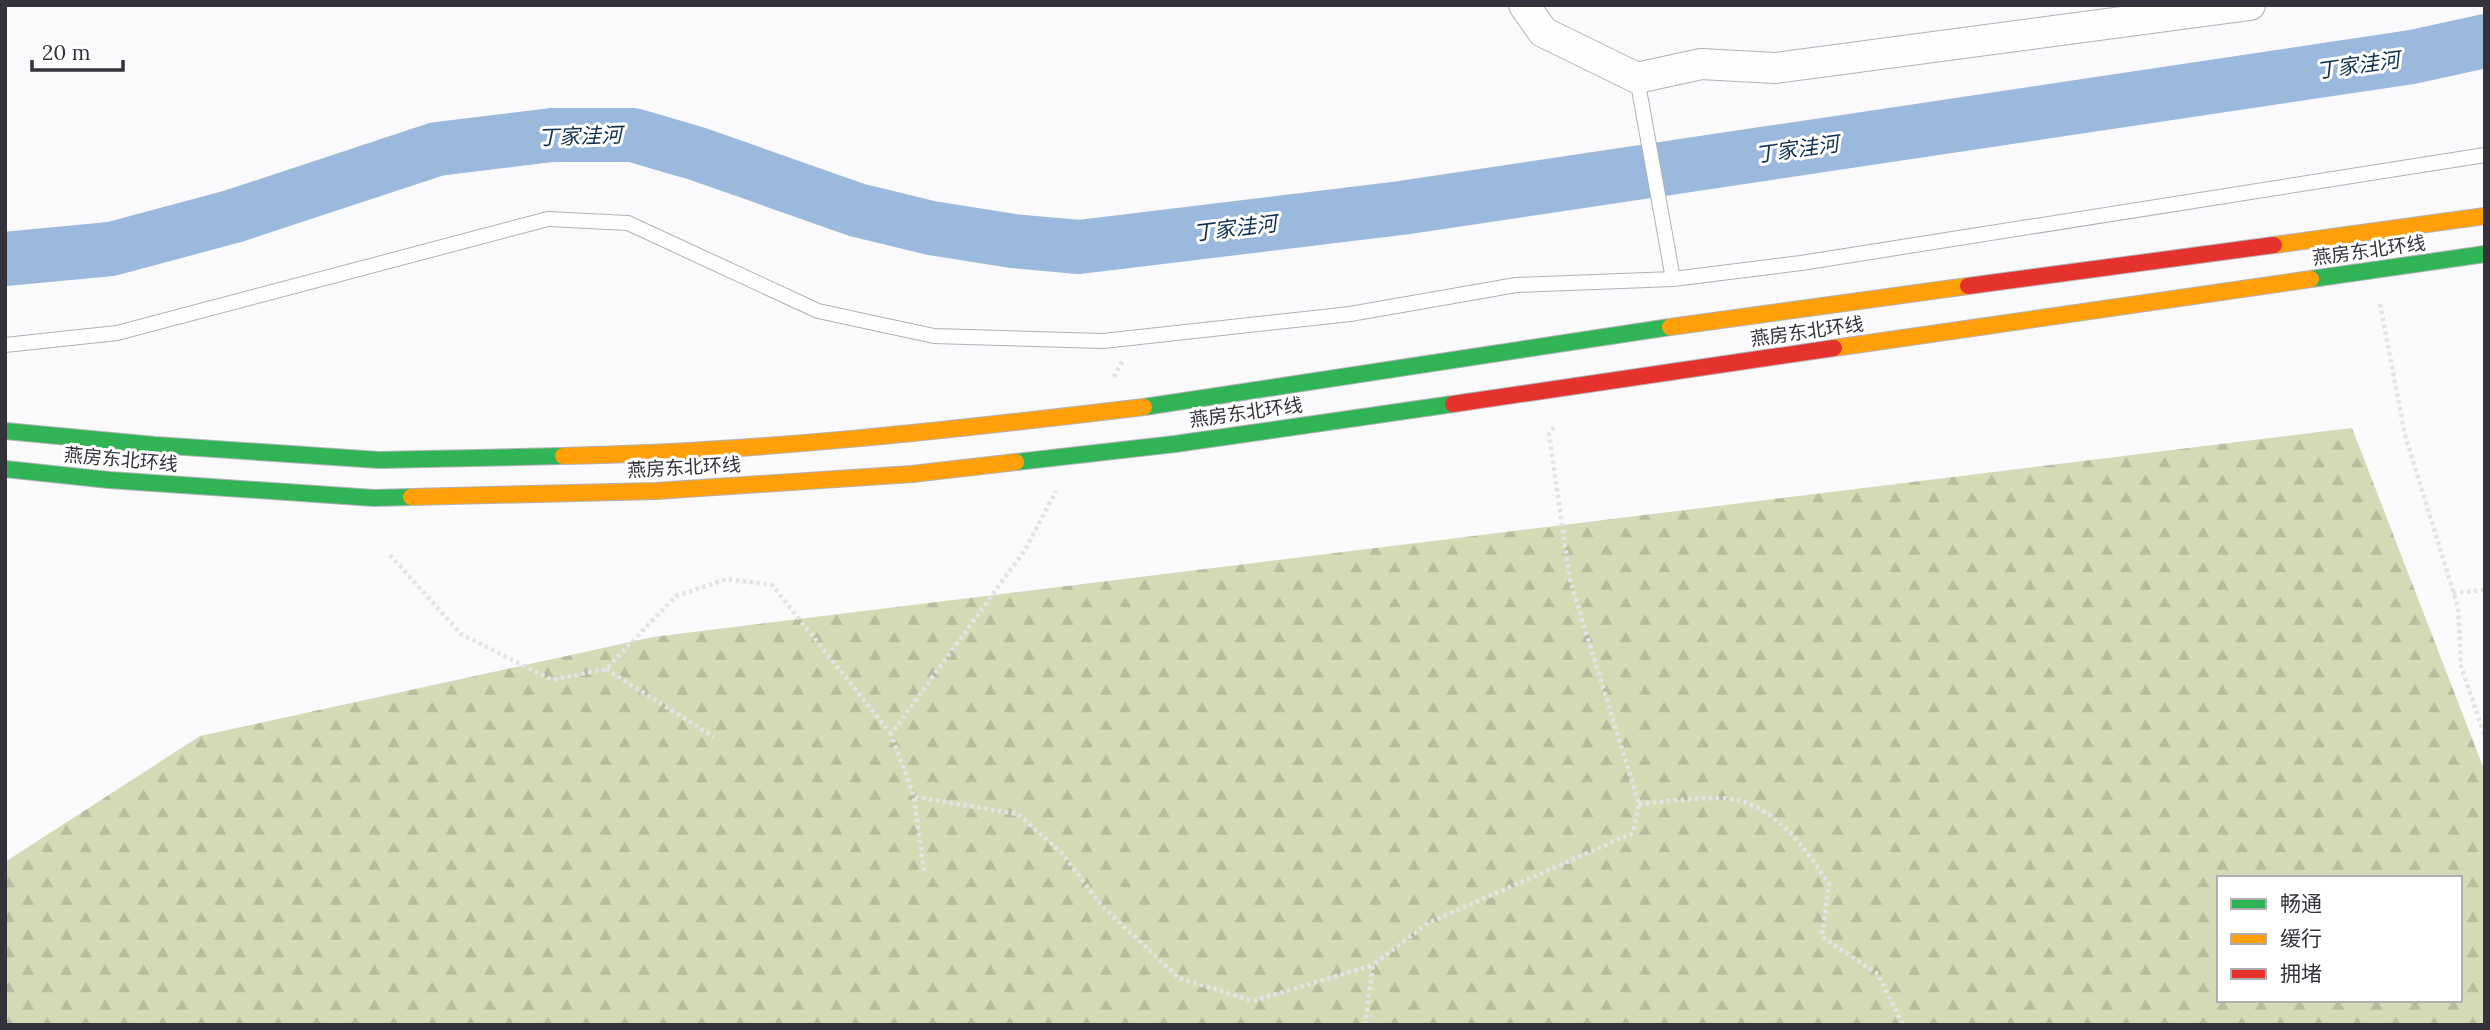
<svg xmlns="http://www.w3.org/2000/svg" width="2490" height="1030" font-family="Lora,'Noto Sans SC',serif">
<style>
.forest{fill:url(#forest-firs);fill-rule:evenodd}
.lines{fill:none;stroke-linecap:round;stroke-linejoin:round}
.river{stroke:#9ab9dc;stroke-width:54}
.lane-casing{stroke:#b2b1b6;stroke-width:16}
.street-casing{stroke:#b2b1b6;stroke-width:32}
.path{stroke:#e3e3e3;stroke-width:4.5;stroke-dasharray:3.5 3.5;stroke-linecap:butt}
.lane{stroke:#fefefe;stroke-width:14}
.street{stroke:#fefefe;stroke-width:30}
.fast-bridge-casing{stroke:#b2b1b6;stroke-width:18;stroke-linecap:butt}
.slow-bridge-casing{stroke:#b2b1b6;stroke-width:18;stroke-linecap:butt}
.jam-bridge-casing{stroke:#b2b1b6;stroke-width:18;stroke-linecap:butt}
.fast-bridge{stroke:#30b455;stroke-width:16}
.slow-bridge{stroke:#ff9f0a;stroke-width:16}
.jam-bridge{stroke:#e5322d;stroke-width:16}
.labels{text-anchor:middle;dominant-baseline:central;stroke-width:6;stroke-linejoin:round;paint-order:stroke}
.street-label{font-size:19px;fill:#34323b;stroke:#fff}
.water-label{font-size:21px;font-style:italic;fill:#103152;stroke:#fff}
</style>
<defs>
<pattern id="forest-firs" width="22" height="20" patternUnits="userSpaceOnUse" patternTransform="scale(1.75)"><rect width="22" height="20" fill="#d5dab6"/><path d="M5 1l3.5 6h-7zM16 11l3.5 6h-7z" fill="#b7bc9d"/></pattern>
</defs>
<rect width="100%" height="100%" fill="#faf9fb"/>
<path class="forest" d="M2352 428 2485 772V1025H5V862L200 736 653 637ZM2219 878H2460V1000H2219Z"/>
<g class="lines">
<path class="river" d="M5 259 111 249 234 216 437 149 552 135H633L698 154 857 210 931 228 1013 241 1079 247 1401 208 2412 57 2485 41"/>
<g class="lane-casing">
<path id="lane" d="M1637 78 1673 279
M5 345 117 333 548 219 628 223 818 311 934 336 1103 341 1350 314 1516 285 1673 279 1801 263 2485 155"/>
</g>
<g class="street-casing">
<path id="street" d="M1524 5 1543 32 1637 78 1701 64 1775 68 2250 5"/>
</g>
<path class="path" d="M2380 304 2405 435 2458 607 2461 666 2485 737
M1114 377 1123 360
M390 555 461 634 552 680 606 669 676 596 727 579 772 585 891 734
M2453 593 2485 590
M606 669 714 737
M915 797 1018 814 1061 852 1102 906 1179 978 1253 1001 1373 965
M1639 804C1664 802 1719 794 1741 801 1781 813 1807 851 1829 884L1822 937 1878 974 1903 1025
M924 871 914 797 891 734 1025 550 1056 491
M1365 1025 1373 965 1428 923 1633 833 1639 804 1570 580 1549 434 1556 425"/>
<use href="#lane" class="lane"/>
<use href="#street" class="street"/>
<g class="fast-bridge-casing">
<path id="fast-bridge" d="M2311 279 2485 254
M1144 407 1670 327
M5 431 155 445 379 460 563 456
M1016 462 1175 444 1453 404
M5 469 109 480 374 498 411 497"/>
</g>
<g class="slow-bridge-casing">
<path id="slow-bridge" d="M2274 245 2485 216
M1670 327 1968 286
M1834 348 2311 279
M563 456C758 452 951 430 1144 407
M411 497 656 491 912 474 1016 462"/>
</g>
<g class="jam-bridge-casing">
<path id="jam-bridge" d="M1968 286 2274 245
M1453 404 1834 348"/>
</g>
<use href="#fast-bridge" class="fast-bridge"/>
<use href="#slow-bridge" class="slow-bridge"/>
<use href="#jam-bridge" class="jam-bridge"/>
</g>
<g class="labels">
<g class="street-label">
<text transform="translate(2369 250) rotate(-8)">燕房东北环线</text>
<text transform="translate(1807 331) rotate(-8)">燕房东北环线</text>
<text transform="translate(1246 412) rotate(-8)">燕房东北环线</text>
<text transform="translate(121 459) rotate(5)">燕房东北环线</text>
<text transform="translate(684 467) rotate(-3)">燕房东北环线</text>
</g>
<g class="water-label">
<text transform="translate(2358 65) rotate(-8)">丁家洼河</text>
<text transform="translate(580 136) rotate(-2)">丁家洼河</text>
<text transform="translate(1797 149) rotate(-8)">丁家洼河</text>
<text transform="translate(1235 228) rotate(-7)">丁家洼河</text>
</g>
</g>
<rect width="2490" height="1030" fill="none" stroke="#34323b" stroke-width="14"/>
<rect x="2217" y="876" width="245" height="126" fill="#ffffff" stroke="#aeadb1" stroke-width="2"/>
<rect x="2231" y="899" width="35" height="10" fill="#30b455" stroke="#aeadb1" stroke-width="2"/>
<text x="2280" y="911" font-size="21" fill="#34323b">畅通</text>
<rect x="2231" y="934" width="35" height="10" fill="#ff9f0a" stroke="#aeadb1" stroke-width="2"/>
<text x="2280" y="946" font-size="21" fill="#34323b">缓行</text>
<rect x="2231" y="969" width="35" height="10" fill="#e5322d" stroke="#aeadb1" stroke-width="2"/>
<text x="2280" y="981" font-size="21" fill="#34323b">拥堵</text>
<path d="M32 60v10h91v-10" fill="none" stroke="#34323b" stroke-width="3.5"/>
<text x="42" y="60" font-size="21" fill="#34323b" stroke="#ffffff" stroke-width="5" paint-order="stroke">20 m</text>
</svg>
